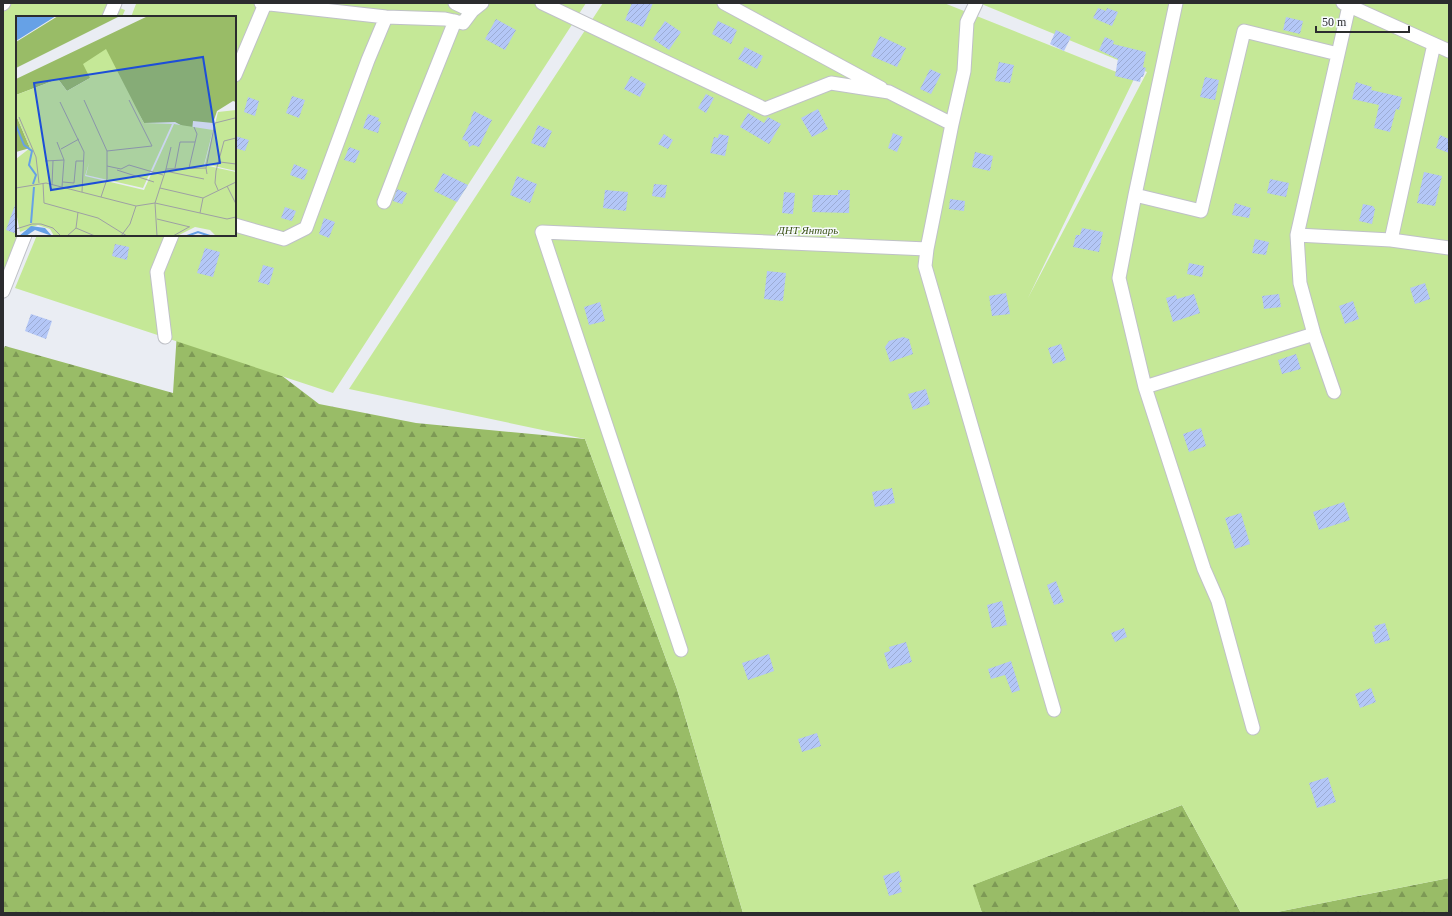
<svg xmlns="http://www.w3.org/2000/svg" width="1452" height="916" font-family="Georgia,serif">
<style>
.forest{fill:url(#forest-firs)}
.green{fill:#c5e897}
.building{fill:url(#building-hatch)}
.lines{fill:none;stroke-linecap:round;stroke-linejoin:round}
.minor-casing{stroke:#bfc1c7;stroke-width:15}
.minor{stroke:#fff;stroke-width:13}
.labels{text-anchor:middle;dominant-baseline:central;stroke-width:3;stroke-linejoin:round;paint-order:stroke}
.park-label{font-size:11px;font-style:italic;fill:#3d5418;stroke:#f8faff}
.inset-river{fill:none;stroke:#66a1e6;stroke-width:2}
.inset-road{fill:none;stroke:#9ea0a4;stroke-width:1}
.view{fill:#1d4ed8;fill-opacity:0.15;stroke:#1d4ed8;stroke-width:2}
.inset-edge{fill:none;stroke:#2b2c2e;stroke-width:2}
</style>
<defs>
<pattern id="forest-firs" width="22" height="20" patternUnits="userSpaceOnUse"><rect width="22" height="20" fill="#99bc67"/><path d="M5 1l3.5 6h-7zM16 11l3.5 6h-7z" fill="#7d9955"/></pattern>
<pattern id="building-hatch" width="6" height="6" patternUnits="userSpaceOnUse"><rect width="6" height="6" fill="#b4c7f7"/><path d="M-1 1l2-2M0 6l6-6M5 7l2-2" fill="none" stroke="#9babd4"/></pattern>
</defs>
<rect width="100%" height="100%" fill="#eaedf3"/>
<path class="forest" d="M194 309 319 404 416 423 585 439 677 689 743 913H3V350L5 346 173 393 178 317Z
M1182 805 1241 913H982L972 885Z
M1449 878V913H1272Z"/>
<path class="green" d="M3 3H107L125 10 122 17H17V235H29L3 296Z
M135 3H586L333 393 15 288 37 235H235V17H131L136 4Z
M603 3H944L1134 79 1028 298 1147 72 979 3H1449V878L1272 913H1241L1182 805 973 885 982 913H743L677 689 585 439 349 389Z"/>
<path class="building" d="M632 3H653L643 27 625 20Z
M1098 8 1106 11 1107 8 1118 12 1112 26 1093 18Z
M1286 17 1303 21 1300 34 1283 30Z
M496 19 516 30 505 50 485 39Z
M665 21 681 32 669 50 653 39Z
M718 21 737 30 731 44 712 34Z
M1056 30 1071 37 1064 51 1050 44Z
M880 36 906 48 897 67 871 56Z
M1105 37 1114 41 1113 44 1146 52 1143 67 1146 68 1143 77H1141L1140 82 1115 76 1118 59 1099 50Z
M745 47 763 56 757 69 738 59Z
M999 62 1014 65 1010 83 995 81Z
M930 69 941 74 931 94 920 89Z
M631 76 646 84 640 97 624 89Z
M1205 77 1219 80 1215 100 1200 97Z
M1356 82 1372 87 1371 90 1402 97 1399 110 1396 109 1390 132 1374 128 1379 105 1352 99Z
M706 94 714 98 706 113 698 108Z
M292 96 305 100 299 118 286 113Z
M248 97 259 101 255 116 244 112Z
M818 109 828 129 812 137 801 118Z
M474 111 492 120 479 147 473 145 469 147 468 142 462 139 471 121V118Z
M748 113 764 123 768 117 781 124 769 144 740 127Z
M368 114 379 118 378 121 381 122 378 133 363 128Z
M538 125 552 131 545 148 531 143Z
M893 133 903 137 897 152 888 148Z
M664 134 673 140 668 149 658 144Z
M719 134 729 136 725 156 710 153 714 137 718 138Z
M1440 135 1449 139V153L1436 148Z
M235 136 249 140 245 151 235 148Z
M349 147 360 151 355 163 344 160Z
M975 152 993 156 990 171 972 167Z
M294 164 308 170 304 180 290 175Z
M1424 172 1442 176 1435 206 1417 203Z
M443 173 468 185 457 202 434 191Z
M517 176 537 184 530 203 510 195Z
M1270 179 1289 183 1286 197 1267 193Z
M654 184 667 185 665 198 652 196Z
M397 189 407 193 402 204 393 201Z
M605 190 628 192 626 211 603 208Z
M838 190H850L849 213 812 212 813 195H838Z
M784 192 795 193 793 214 782 213Z
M950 199 965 201 964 211 949 209Z
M16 202 17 203V234L6 230Z
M1235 203 1251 208 1249 218 1232 215Z
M1363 204 1373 206 1375 209 1372 224 1359 221Z
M285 207 296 211 292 221 281 218Z
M324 218 335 222 329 238 319 234Z
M1082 228 1103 232 1099 252 1073 247 1076 235H1080Z
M1255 239 1269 242 1266 255 1252 253Z
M115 244 129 247 127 260 112 256Z
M205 248 220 252 213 277 197 273Z
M1189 263 1204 266 1202 277 1187 274Z
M263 265 274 268 269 285 258 282Z
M767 271 786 273 783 301 764 299Z
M1425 283 1430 299 1415 304 1410 288Z
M1006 293 1010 314 992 316 989 296Z
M1194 294 1200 313 1173 322 1166 298 1176 295 1177 299Z
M1279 294 1281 307 1264 309 1262 296Z
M1353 301 1359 319 1345 324 1339 306Z
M600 302 605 321 589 325 584 307Z
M31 314 52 321 46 339 25 331Z
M903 337 909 339 913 354 890 362 885 347 889 341Z
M1061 344 1066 360 1053 364 1048 348Z
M1296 354 1301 369 1282 374 1278 360Z
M926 389 930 404 913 410 908 394Z
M1201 428 1206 446 1189 452 1183 434Z
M892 488 895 503 875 507 872 492Z
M1344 502 1350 520 1319 530 1313 512Z
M1241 513 1250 544 1235 549 1225 518Z
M1056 581 1064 602 1054 605 1047 585Z
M1002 601 1007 625 992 628 987 605Z
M1385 623 1390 640 1375 644 1372 632 1376 631 1374 626Z
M1124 628 1127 637 1115 642 1111 633Z
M906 642 912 662 889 669 884 653 890 651 889 647Z
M769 654 774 671 748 680 742 663Z
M1011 661 1020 690 1012 693 1005 675 991 679 988 669Z
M1371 688 1376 702 1360 708 1355 694Z
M817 733 821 746 802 752 798 739Z
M1328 777 1336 802 1317 808 1309 783Z
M899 871 902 882 899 883 902 892 889 896 883 876Z"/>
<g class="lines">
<g class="minor-casing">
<path id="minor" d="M261 3 386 17 445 19 463 23 472 11 482 3
M455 3 472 11
M542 3 765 109 831 83 889 92 952 124 964 71 967 22 976 3
M724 3 881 88
M1176 3 1135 195 1119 278 1145 387 1204 569 1218 601 1253 728
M1343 3 1449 51
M3 4 4 3
M109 17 115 3
M235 75 265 4
M1135 195 1201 211 1244 31 1338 54
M384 202 415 121 455 21
M235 225 284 239 306 228 368 60 386 17
M1297 235 1391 240 1449 248
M1391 240 1434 44
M927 249 925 266 1054 710
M3 291 25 235
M165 337 157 272 172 235
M1145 387 1314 334
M1334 392 1314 334 1300 283 1297 235 1349 6
M681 650 542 232 927 249 952 124"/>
</g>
<use href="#minor" class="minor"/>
</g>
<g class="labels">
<g class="park-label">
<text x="808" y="230">ДНТ Янтарь</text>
</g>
</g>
<g transform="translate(16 16)">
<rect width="220" height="220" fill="#eaedf3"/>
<path d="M42 0H104L0 52V26ZM132 0H220V86L217 85 201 95 197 107 177 105 176 115 159 106 128 107 112 80 74 62 51 75 42 63 0 79V63ZM0 99 14 132 0 136Z" fill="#99bc67"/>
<path d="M90 33 128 107 156 108 127 172 70 159 73 147 69 160 128 174 158 108 197 114 188 149 220 156V220H200L194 214 179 211 161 220H38L34 213 22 209 4 216 0 196V143L14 132 0 99V79L42 63 51 75 74 62 67 48ZM220 94V155L189 148 202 96Z" fill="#c5e897"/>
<path d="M0 0H40L0 25ZM15 210 29 212 36 220 19 214 10 220H3Z" fill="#66a1e6"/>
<path class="inset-river" d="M0 109 8 129 16 135 13 149 20 159 17 168M15 207 18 171M171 220 182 216 194 220"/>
<path class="inset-road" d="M68 84 91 135M44 86 68 136 66 176M3 101 20 141 23 167M41 126 48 144 46 171M45 133 63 123M29 145 48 144M204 146 220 148M91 150V135L136 130 113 84M159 152 164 126H179M173 152 181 118 178 111M190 152 199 107 219 102M150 153 155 131M101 154 138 166M149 155 188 163M47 166 58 167 60 145H68M27 167 28 187 82 202 111 220M36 169 37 145M211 170 220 188M0 172 30 167 120 190 139 187 211 203 220 201M144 172 187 182 220 166M202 174 199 167 200 155 208 125 220 122M85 181 91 163V150L105 153 113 149 147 159M184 197 187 182M141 203 174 211M60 212 79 220M0 213 16 208H25L37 212 45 220M51 220 60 212 62 196M105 220 114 208 120 190M141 220 139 187 150 153 190 152 191 158M157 220 173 211"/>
<path class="view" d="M187 41 204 147 35 174 18 67Z"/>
<rect width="220" height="220" class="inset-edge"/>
</g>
<rect width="1452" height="916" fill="none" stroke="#2b2c2e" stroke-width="8"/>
<path d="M1316 26v6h93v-6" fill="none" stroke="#2b2c2e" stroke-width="2"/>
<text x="1322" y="26" font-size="12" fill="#2b2c2e" stroke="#f8faff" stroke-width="3" paint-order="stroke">50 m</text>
</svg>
